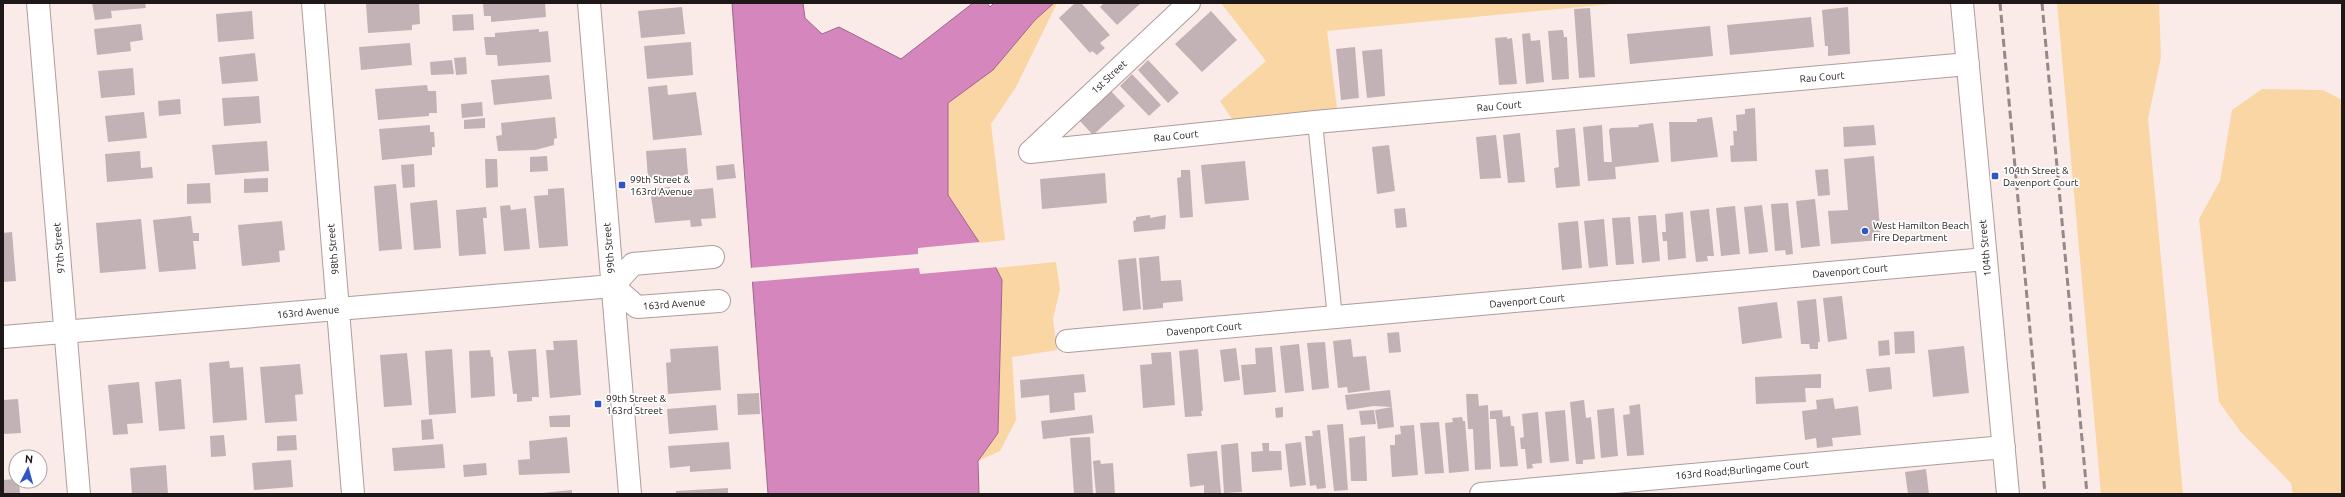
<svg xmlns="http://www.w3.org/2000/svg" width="2345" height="497" font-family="Ubuntu,sans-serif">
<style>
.green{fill:#fad6a5}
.water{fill:#d486bd;stroke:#9d658c}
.pier{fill:#faeae8}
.building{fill:#c2b2b6}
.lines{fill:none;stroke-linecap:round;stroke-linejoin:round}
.lane-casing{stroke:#ac9d9b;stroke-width:16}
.street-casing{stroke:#ac9d9b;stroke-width:24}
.lane{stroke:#fff;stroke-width:14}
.street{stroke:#fff;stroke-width:22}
.rail{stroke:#958988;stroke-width:3;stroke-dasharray:8 4;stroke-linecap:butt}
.poi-dot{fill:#3255c6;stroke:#fff;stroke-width:1.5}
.labels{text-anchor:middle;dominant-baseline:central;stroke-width:3.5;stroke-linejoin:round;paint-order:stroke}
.street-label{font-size:10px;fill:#1e1818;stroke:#fff}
.poi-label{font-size:10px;fill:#1e1818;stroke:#fff;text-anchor:start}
</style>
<rect width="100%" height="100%" fill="#faeae8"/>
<path class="green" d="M1054 3H1057L1016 87 991 124 1005 240 979 243 948 195V103L993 70 1035 20Z
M1221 3H1622L1327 31 1337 109 1234 122 1220 101 1266 61Z
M2057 3H2159L2161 57 2148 119 2183 494H2101Z
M2262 89 2323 90 2342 100V494H2293L2291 483 2240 431 2219 402 2199 219 2220 181 2232 110Z
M1056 262 1060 289 1053 319 1057 350 1012 357 1016 420 1000 451 978 461 998 433 1002 280 996 268Z"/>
<path class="water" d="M732 3H803L805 18 822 34 839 27 901 59 973 3H987L990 7 994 3H1054L1035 20 993 70 948 103V195L996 268 1002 280 998 433 978 461 979 494H768Z"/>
<path class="pier" d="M980 242 998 267 920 274 919 268 750 282 749 268 918 254V248Z"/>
<path class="building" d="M92 3H145L146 8 111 11 112 18 95 20Z
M395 3H419L420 24 412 25V30L368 33 366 4Z
M483 3H545L546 17 491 22V16H484Z
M1075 3H1081L1110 35 1100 43 1105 48 1097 55 1092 51 1090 53 1059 18Z
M1104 3H1141L1117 25 1100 7Z
M682 7 685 34 641 38 638 11Z
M1848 7 1850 54 1828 56V46H1825L1822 10Z
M1590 8 1595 77 1579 78 1574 9Z
M252 11 254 39 218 42 216 14Z
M1211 11 1237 40 1202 72 1175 44Z
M473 14 474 30 453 31 452 15Z
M1811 17 1814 47 1730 55 1727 25Z
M141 24 143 40 130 42 131 51 97 55 94 29Z
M1710 26 1713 56 1630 64 1627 34Z
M539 29V32L548 31 551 62 498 66 497 55H486L484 37H495V33Z
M1563 30 1564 37H1567L1569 79 1552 80 1548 31Z
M1530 33 1531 41 1540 40 1544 82 1526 84 1522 34Z
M1507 37V39L1512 38 1517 84 1499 85 1495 38Z
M691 42 693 75 647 79 644 46Z
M410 43 412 65 361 70 359 47Z
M1355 47 1359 98 1341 100 1336 49Z
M1382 49 1385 96 1367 98 1362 51Z
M255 53 258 81 222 84 219 57Z
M466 57 467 74 456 75 454 58Z
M452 60 454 74 431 75 430 62Z
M1148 60 1179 93 1168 103 1138 70Z
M133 68 135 95 101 98 98 71Z
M1132 74 1161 105 1149 116 1120 86Z
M549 75 552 99 494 105 491 80Z
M427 85 428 91H436L437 113H429V116L378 120 375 89Z
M667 85 668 95 696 92 702 135 653 140 648 87Z
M1109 89 1125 106 1093 135 1079 120Z
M259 96 261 123 224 126 222 98Z
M180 99 181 114 159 116 158 101Z
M482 102 483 116 462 118 461 104Z
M1755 108 1757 161 1731 162 1730 146 1734 145 1733 131H1737L1736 115 1745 114V109Z
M144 112 147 138 108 142 105 116Z
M555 117 557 138 554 139V145L535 150 498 151 496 136 502 135 501 123Z
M1712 117 1718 157 1671 162 1669 122H1697V119Z
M485 118V128L464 129V120Z
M1653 123 1659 162 1615 167 1616 179 1588 181 1583 127 1602 125 1604 162H1612L1609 130 1611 128 1639 127 1638 125Z
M430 125V132H434L435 147H432V155L382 160 379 129Z
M1874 125 1876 145 1844 147 1843 127Z
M1575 128 1580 186 1556 188 1554 168 1559 167 1556 130Z
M1520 133 1525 182 1508 183 1503 135Z
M1496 135 1501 178 1480 179 1476 137Z
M267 141 269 171 215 175 212 145Z
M1389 145 1395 191 1377 194 1372 147Z
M686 148 688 175 648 179 646 151Z
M140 151 141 168 152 167 153 178 107 182 105 154Z
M547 156 548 171 530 172V157Z
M1874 156 1881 240 1831 244 1828 211 1848 210 1844 159Z
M485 159H497L498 187 486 188Z
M1245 161 1249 200 1205 204 1201 165Z
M414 164 415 187 403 188 401 165Z
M734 164 736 178 717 180 716 166Z
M1828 169 1830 195 1818 196 1815 170Z
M1181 170H1190L1193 217 1180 218 1177 178 1181 177Z
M1105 173 1107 203 1042 209 1040 179Z
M268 178V192L244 193V179Z
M210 183 211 203 187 204V184Z
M396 184 402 249 379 251 374 186Z
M670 187V192L713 188 716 218 701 219 702 226 691 227 690 220 655 223 650 189Z
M564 188 568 246 539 248 534 196 548 195V189Z
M1815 199 1820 246 1801 248 1796 201Z
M437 200 441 248 414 250 410 203Z
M1788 203 1793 254 1786 255 1785 250 1775 251 1771 204Z
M510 205 511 210 526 208 530 249 504 251 500 206Z
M1762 205 1768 252 1749 254 1744 207Z
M1735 206 1740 254 1721 256 1716 208Z
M486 207 487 218H483L486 254 459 256 456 210Z
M1405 208 1407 227 1396 228 1394 209Z
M1709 209 1714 256H1707L1708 261 1696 262 1690 211Z
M1683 212 1686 258 1668 260 1667 241H1663L1662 232H1666L1665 214Z
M1150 215V218L1166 215 1165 229 1134 232 1133 221 1136 220V217Z
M1656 215 1660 261 1642 263 1638 216Z
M191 216 193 233H199V241H193L196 269 159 272 153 220Z
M1630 217 1634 264 1616 265 1612 218Z
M141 219 146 269 100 273 96 223Z
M1604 219 1608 266 1589 268 1584 221Z
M282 221 285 250 279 251 280 262 242 266 238 225Z
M1578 221 1582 268 1562 270 1558 223Z
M12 232 16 281 3 282V233Z
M1159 256 1161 281 1181 280 1183 301 1163 303V308L1143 310 1139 258Z
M1136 258 1141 309 1123 311 1118 260Z
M1842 296 1847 339 1828 342 1823 298Z
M1816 299 1820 342H1818V349H1810L1809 344H1801L1797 301Z
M1777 302 1782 338 1742 344 1738 307Z
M1914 331 1915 353 1895 354 1894 332Z
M1399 332 1401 352 1389 353 1387 333Z
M1351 339 1353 357 1366 356 1370 390 1348 393 1347 387 1338 388 1333 341Z
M577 340 581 395 550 398 546 350H554L553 341Z
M1889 340 1890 355 1879 356 1878 341Z
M1325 342 1329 388 1312 390 1307 343Z
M1299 344 1304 391 1285 393 1280 346Z
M718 346 721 390 668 394 666 363 671 362 670 349Z
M1964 346 1969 393 1933 397 1928 350Z
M1272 347 1276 392 1244 395 1241 365 1256 364 1255 348Z
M1236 348 1240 380 1224 382 1220 350Z
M452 349 456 413 429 415 425 351Z
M536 349 539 397H532V401L517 402V394H513L508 351Z
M1198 349 1203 411H1201L1202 416 1185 417 1179 351Z
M490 350 491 357H493L495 396 471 398 469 351Z
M1171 352 1175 405 1143 408 1140 365 1152 364 1151 353Z
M407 353 412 405 384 407 380 355Z
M229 361 230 368 243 367 247 420 213 423 209 363Z
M300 364 303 394 295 395 297 421 265 423 260 367Z
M1890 367 1892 389 1869 392 1866 369Z
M1084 374 1086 392 1074 393 1075 410 1050 413 1049 395 1021 398 1020 380Z
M1821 374V388H1805L1806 402 1756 404 1755 377Z
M181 379 185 429 159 431 155 382Z
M139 382 143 423 127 424 128 434 113 435 108 385Z
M1390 390 1392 407 1374 406 1347 410 1345 395Z
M759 393 760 414 738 415 737 394Z
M1466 394H1478L1479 406 1488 405 1491 469 1475 470 1473 429H1468Z
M1833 398 1835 409 1858 406 1861 435 1832 438 1833 446 1817 448 1816 438 1805 440 1802 411 1817 409 1816 400Z
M18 399 21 433 3 434V400Z
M1584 400 1586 418 1591 417 1595 459 1583 460V464H1576L1570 402Z
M1640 404 1644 455 1627 456 1623 415 1630 414 1629 406Z
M716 405 718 430 669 434 667 409Z
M1283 407V417L1276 418 1275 408Z
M1392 407 1394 427 1378 429 1375 410Z
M1614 408 1618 456 1601 458 1597 410Z
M1374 410 1376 424 1361 425 1359 411Z
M1502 410 1503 417 1510 416 1511 426H1514L1518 466 1500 467 1496 419H1490V411Z
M1565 410 1569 461 1550 463 1545 412Z
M1538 412 1542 463 1532 464 1533 468 1527 469 1525 449H1521L1520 438 1524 437 1522 414Z
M570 415V427H550L549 416Z
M1092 415 1094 433 1043 439 1041 421Z
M1462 417 1463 421H1465L1469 471 1449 473 1445 423 1453 422 1452 418Z
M432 419 434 439 422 440 421 420Z
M1439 422 1444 473 1425 474 1420 423Z
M1343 424 1348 490 1334 491 1327 425Z
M1414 425 1418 475 1392 477 1390 445H1395V435L1401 434 1400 426Z
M1320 430 1326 488 1317 489 1316 485 1310 486 1305 436H1313L1312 431Z
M224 435 226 456 211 457 210 436Z
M296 435 297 450 277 451V436Z
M1365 436 1367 481H1351L1349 438Z
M567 437 570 473 519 475 518 460 530 459 529 441Z
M1090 437 1093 494H1074L1070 438Z
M729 442 731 469 690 472V466L670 468 668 446Z
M1301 442 1306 485 1290 487 1285 444Z
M1238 443 1242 492 1224 493 1221 445Z
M1262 443H1269V451H1281L1282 470 1252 472 1251 452 1263 451Z
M443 444 445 468 394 471 392 448Z
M1217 451 1221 493 1204 494V485L1190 487 1187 454Z
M291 460 293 487 254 490 252 463Z
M1100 460 1101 464 1113 463 1115 494H1096L1093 461Z
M486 463 487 475 464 477 463 465Z
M166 465 168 494H132L130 468Z
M1926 469 1929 494H1908L1905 472Z
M16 479 19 481 20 494H3V480Z
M728 488V494H676V491Z
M572 490V494H542V493Z"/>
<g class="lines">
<g class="lane-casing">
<path id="lane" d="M1315 122 1335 318"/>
</g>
<g class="street-casing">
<path id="street" d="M38 3 79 494
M313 3 353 494
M589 3 630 494
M1962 3 2008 494
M1030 152 1315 122 1968 64
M1030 152 1189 3
M613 286 637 307 719 301
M3 337 613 286 633 264 713 257
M1067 341 1986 259
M1481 494 2004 447"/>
</g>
<use href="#lane" class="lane"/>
<use href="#street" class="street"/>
<path class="rail" d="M2000 3 2045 494
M2042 3 2087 494"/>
</g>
<g class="poi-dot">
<rect x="1991" y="172" width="8" height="8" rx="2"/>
<rect x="618" y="181" width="8" height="8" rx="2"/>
<circle cx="1865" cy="231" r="4"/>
<rect x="594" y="400" width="8" height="8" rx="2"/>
</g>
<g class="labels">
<g class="street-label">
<text transform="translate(1109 77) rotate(-43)">1st Street</text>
<text transform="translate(1822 77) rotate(-5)">Rau Court</text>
<text transform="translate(1499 106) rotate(-5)">Rau Court</text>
<text transform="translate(1176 136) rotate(-6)">Rau Court</text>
<text transform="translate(59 248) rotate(-95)">97th Street</text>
<text transform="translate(609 248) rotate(-95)">99th Street</text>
<text transform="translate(1985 248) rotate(-95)">104th Street</text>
<text transform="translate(333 249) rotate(-95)">98th Street</text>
<text transform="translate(1850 271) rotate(-5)">Davenport Court</text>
<text transform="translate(1527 301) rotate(-5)">Davenport Court</text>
<text transform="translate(674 304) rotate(-4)">163rd Avenue</text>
<text transform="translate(308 312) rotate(-5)">163rd Avenue</text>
<text transform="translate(1204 329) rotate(-5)">Davenport Court</text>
<text transform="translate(1742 470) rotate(-5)">163rd Road;Burlingame Court</text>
</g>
<g class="poi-label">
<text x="2003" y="170">104th Street &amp;<tspan x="2003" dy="12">Davenport Court</tspan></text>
<text x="630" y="179">99th Street &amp;<tspan x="630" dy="12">163rd Avenue</tspan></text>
<text x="1873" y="225">West Hamilton Beach<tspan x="1873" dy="12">Fire Department</tspan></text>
<text x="606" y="398">99th Street &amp;<tspan x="606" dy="12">163rd Street</tspan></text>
</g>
</g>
<rect width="2345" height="497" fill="none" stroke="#1e1818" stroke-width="8"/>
<g transform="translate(28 469) rotate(6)"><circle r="19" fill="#ffffff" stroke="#a5a3a3"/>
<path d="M0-3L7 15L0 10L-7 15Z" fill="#3255c6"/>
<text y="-6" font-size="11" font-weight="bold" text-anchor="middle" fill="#1e1818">N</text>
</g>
</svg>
